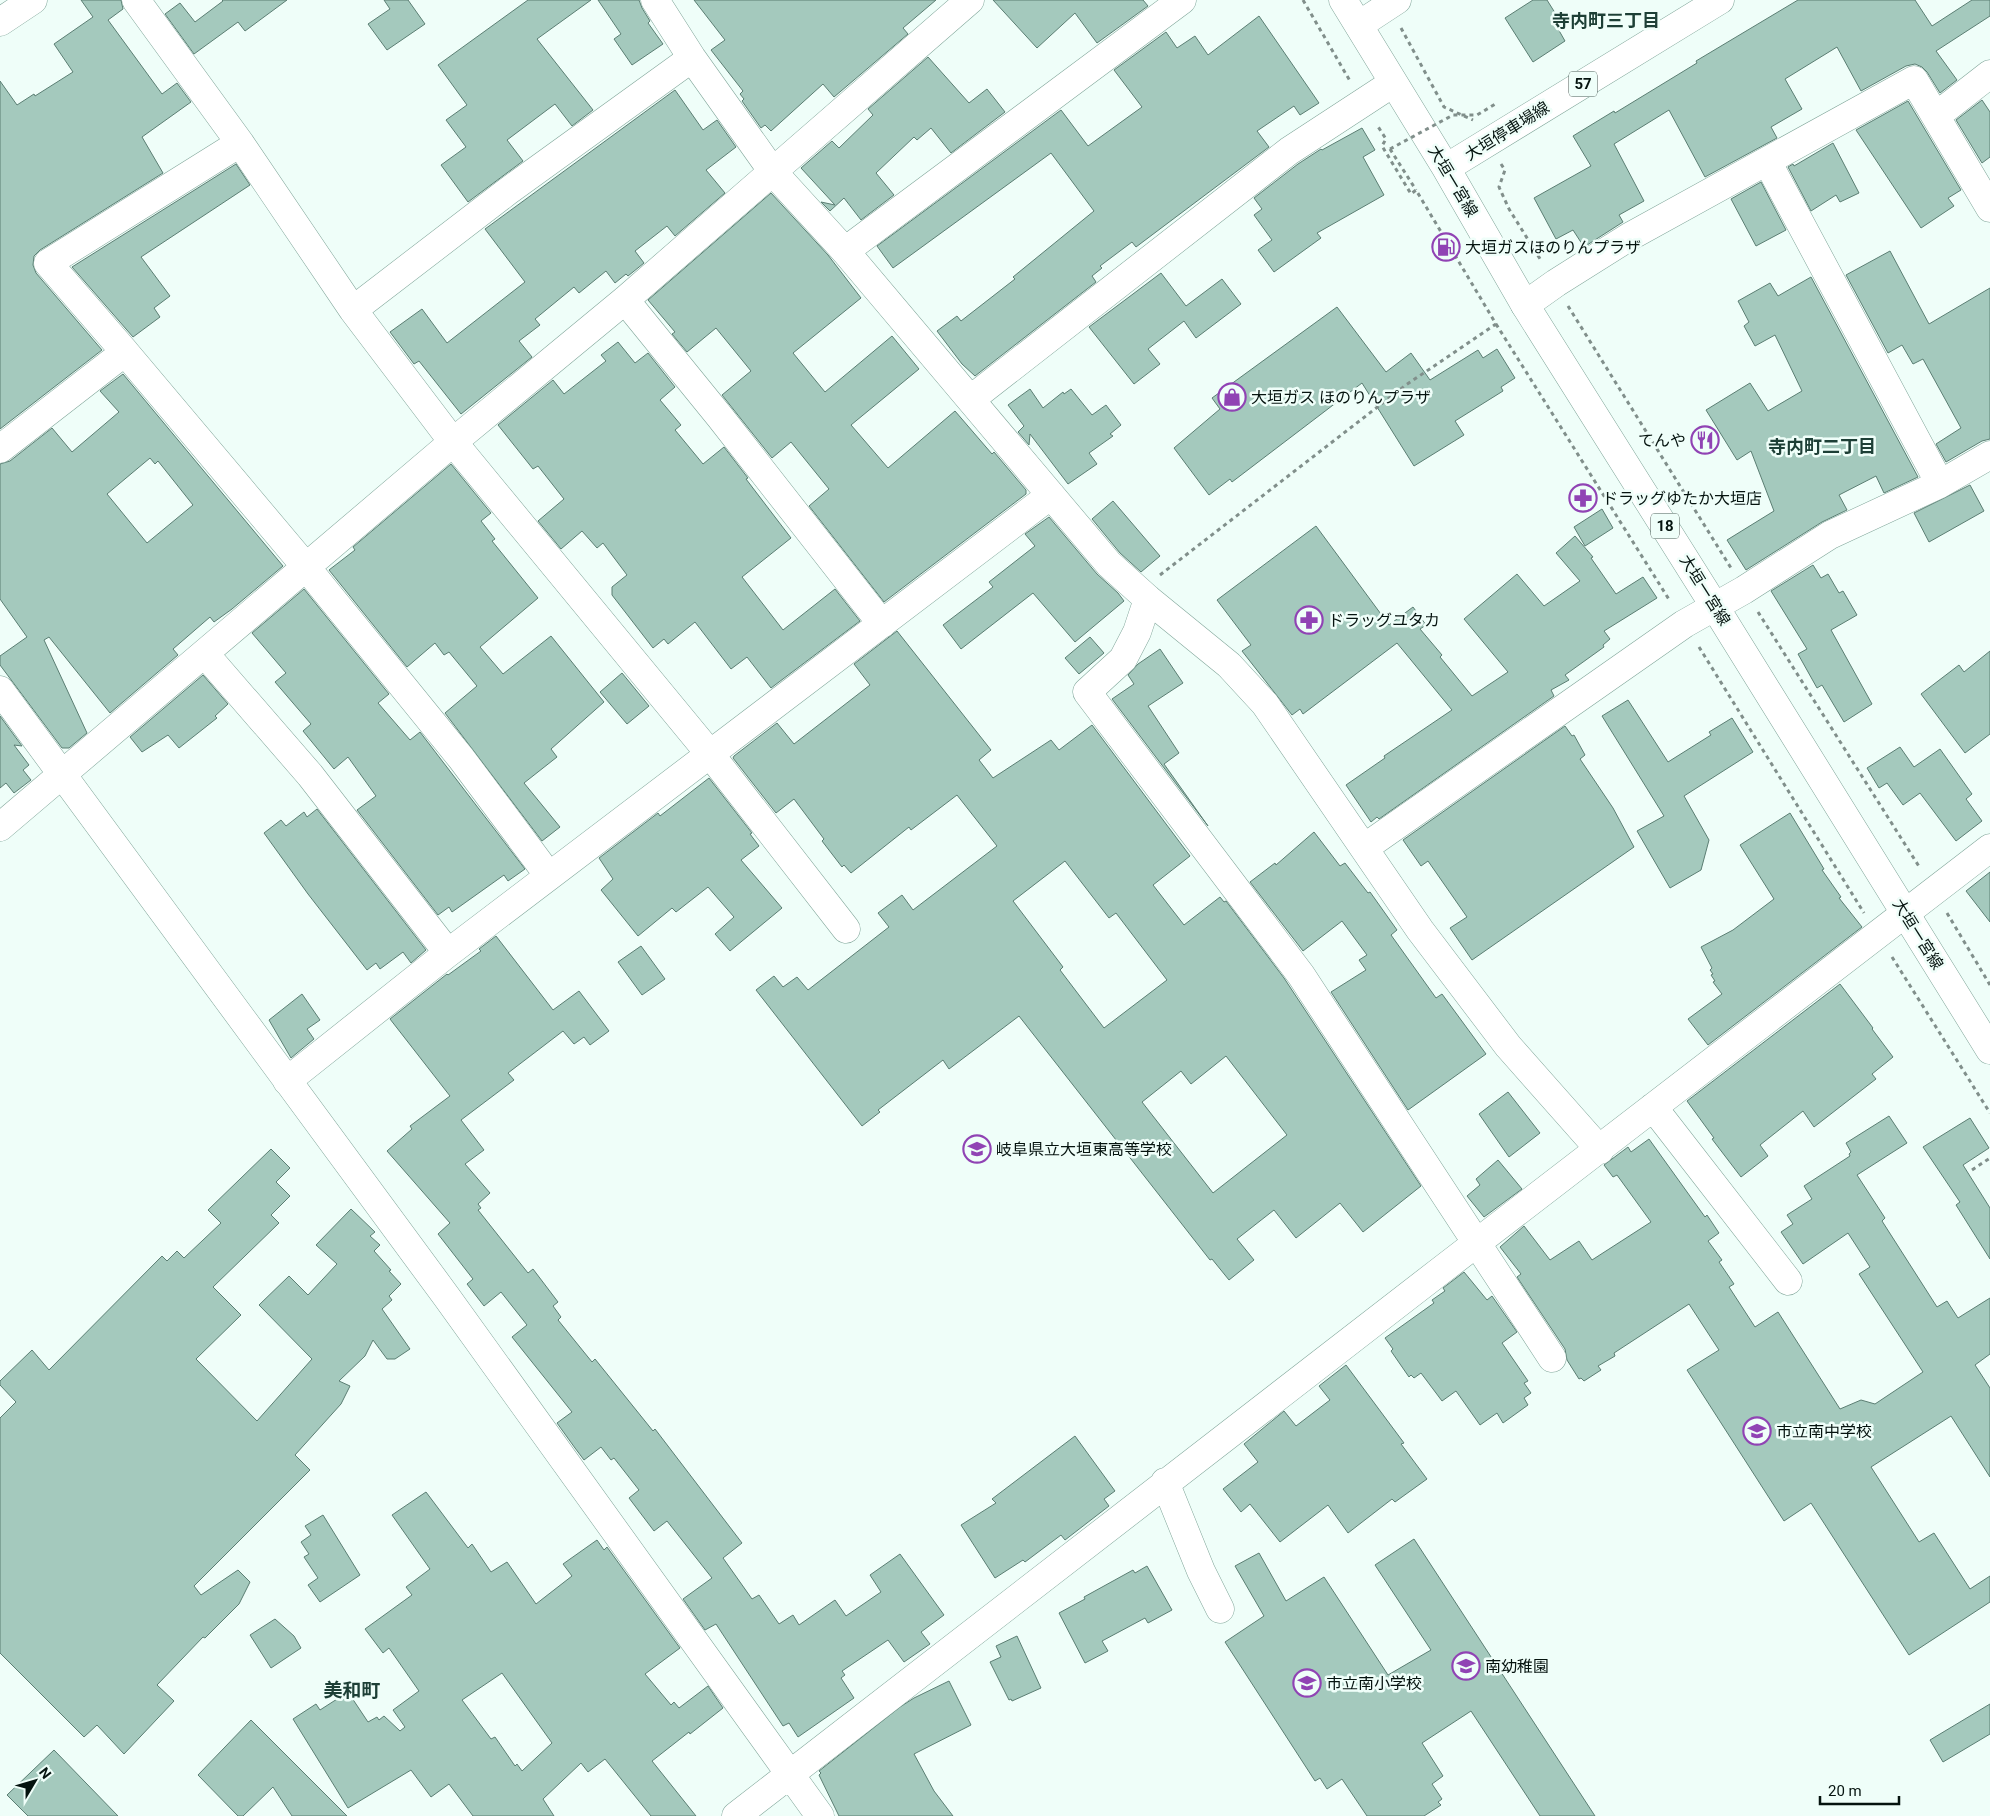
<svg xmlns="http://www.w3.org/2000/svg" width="1990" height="1816" font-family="Roboto,'Noto Sans JP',sans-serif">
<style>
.building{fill:#a4c9bd;stroke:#5b7e73;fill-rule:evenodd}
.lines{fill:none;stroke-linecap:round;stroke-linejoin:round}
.minor-casing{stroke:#81a69a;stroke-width:29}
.primary-casing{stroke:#81a69a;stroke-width:29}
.path{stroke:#818f8b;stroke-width:3;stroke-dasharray:4 4;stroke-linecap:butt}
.minor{stroke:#fff;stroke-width:28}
.primary{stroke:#fff;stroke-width:28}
.path-bridge{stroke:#818f8b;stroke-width:3;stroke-dasharray:4 4;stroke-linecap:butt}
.labels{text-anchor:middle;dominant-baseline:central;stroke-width:5;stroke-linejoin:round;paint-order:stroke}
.shield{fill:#effef9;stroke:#4b5a55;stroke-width:1}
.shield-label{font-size:15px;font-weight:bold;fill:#05130f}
.street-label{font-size:16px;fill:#05130f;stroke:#effef9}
.poi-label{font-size:16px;fill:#05130f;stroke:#effef9;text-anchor:start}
.neighbourhood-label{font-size:18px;font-weight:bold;fill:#1d3f36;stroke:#effef9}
.quarter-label{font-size:19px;font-weight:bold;fill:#1d3f36;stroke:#effef9}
</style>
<rect width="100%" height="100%" fill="#effef9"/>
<path class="building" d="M81 0H121L123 9 108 20 162 94 177 83 191 102 142 137 163 173 40 250 34 256 33 265 36 273 102 350 0 429V81L17 105 34 94 35 96 73 72 54 44 93 17Z
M222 0H287L245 31 238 22 194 54 165 14 180 3 195 22 223 1Z
M384 0H408L425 24 387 50 368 24 390 9Z
M528 0H591L537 39 593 110 572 126 555 104 507 140 523 161 468 202 441 165 466 147 446 120 467 105 438 65Z
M598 0H639L642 8 650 21 648 23 663 44 632 65 614 39 621 34Z
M694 0H936L903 28 908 34 834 97 823 84 771 131 765 125 761 128 742 101 744 99 740 94 743 91 711 50 725 40Z
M993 0H1143L1148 6 1097 43 1075 13 1037 48Z
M1533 0H1547L1562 24 1557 27 1565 41 1533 62 1505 18Z
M1798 0H1915L1932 26 1972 0H1990V16L1936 51 1957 80 1940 93 1927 72 1922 67 1915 64 1906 66 1861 91 1837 47 1785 79 1802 109 1771 127 1777 138 1705 177 1669 110 1614 144 1644 201 1619 215 1623 222 1584 247 1573 230 1556 239 1534 198 1591 166 1573 136 1614 111 1615 113 1697 63 1696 61Z
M1259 16 1319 103 1300 115 1294 106 1257 131 1269 147 1136 247 1132 242 1100 266 1102 268 1092 276 1096 282 975 376 962 364 937 331 957 316 961 321 1015 279 1013 277 1094 211 1051 153 893 268 877 246 1061 110 1088 146 1142 107 1114 70 1166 32 1177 48 1195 36 1208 55Z
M928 57 969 103 987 89 1005 112 951 153 931 128 917 140 914 137 876 173 894 195 861 220 844 198 830 211 821 202 835 205 801 168 832 141 839 148 873 115 868 109Z
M675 90 703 130 717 120 736 147 706 170 725 193 675 236 667 226 635 251 644 263 628 276 626 274 615 283 606 271 579 293 574 287 535 319 540 325 519 341 532 357 461 414 419 361 414 364 390 332 422 309 447 343 525 282 485 229Z
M1982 100 1990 112V157L1982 163 1956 120Z
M1908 101 1961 190 1948 198 1954 206 1921 228 1856 130Z
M1362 128 1375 150 1363 157 1384 195 1317 233 1321 238 1274 272 1258 250 1272 240 1254 215 1262 209 1254 198 1298 164 1321 149 1322 150Z
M1833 143 1859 193 1840 202 1836 195 1811 211 1788 167 1793 164 1794 166Z
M236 164 250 185 141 257 170 296 154 308 160 317 133 337 72 267Z
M1761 182 1786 230 1756 246 1731 199Z
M771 193 828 255 861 298 793 353 825 392 892 336 919 369 851 425 888 468 955 411 992 454 994 452 1026 490V494L884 602 809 506 829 489 791 442 772 458 722 395 751 371 716 328 687 352 672 334 675 332 648 300Z
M1890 251 1929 324 1990 288V439L1982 441 1946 462 1936 444 1961 428 1923 359 1913 364 1902 345 1888 353 1846 275Z
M1161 273 1186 306 1222 279 1241 304 1196 338 1184 321 1148 349 1160 364 1134 384 1089 327Z
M1811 277 1918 477 1884 493 1876 476 1839 495 1847 510 1822 522 1746 570 1727 540 1774 511 1751 451 1737 460 1706 410 1750 383 1768 411 1802 391 1775 335 1755 346 1744 326 1749 322 1738 301 1770 283 1778 296Z
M1337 307 1386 372 1411 353 1430 380 1478 350 1483 358 1497 349 1515 378 1501 387 1503 391 1455 421 1464 435 1414 466 1362 383 1232 482 1230 479 1209 495 1174 448 1220 409 1212 398Z
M618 342 635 363 648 353 675 387 660 400 681 425 675 430 703 464 724 447 748 478 746 479 791 538 742 577 783 630 835 589 860 621 771 688 747 657 731 669 695 622 668 644 664 639 653 648 612 595V587L627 575 603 543 597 548 582 531 561 549 538 521 564 499 538 466 533 469 498 425 553 380 564 394 606 361 601 355Z
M123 374 283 566 232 609 214 622 210 617 173 649 178 655 110 713 49 637 44 640 87 733 69 748H62L0 665V656L27 637 0 599V464L10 461 52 428 72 452 119 412 100 391ZM150 458 155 464 158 461 193 505 147 543 107 494Z
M1030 389 1043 408 1063 392 1064 394 1071 389 1092 415 1106 405 1121 425 1110 434 1113 436 1089 453 1097 464 1068 484 1030 434 1029 445 1018 432 1024 426 1008 405Z
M451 464 491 513 481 521 495 539 492 541 538 598 480 647 503 674 551 636 604 702 551 749 557 757 524 783 560 827 542 841 445 713 477 686 449 652 444 655 435 643 407 667 329 570 355 550 353 547Z
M1970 485 1984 511 1929 542 1914 513Z
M1113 501 1160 556 1141 572 1120 553 1092 519Z
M1602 509 1613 528 1585 546 1574 527Z
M1049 517 1097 574 1118 593 1124 601 1075 642 1033 593 961 649 943 625 993 587 989 582 1035 546 1025 534Z
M1316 526 1389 625 1413 607 1426 625 1420 629 1442 655 1440 657 1472 696 1508 672 1464 619 1517 574 1544 606 1580 581 1556 553 1575 536 1593 557 1591 558 1616 594 1643 577 1657 598 1604 631 1610 639 1603 645 1604 647 1565 675 1569 680 1551 690 1554 696 1379 819 1377 817 1371 822 1346 785 1385 758 1384 756 1452 710 1397 643 1303 714 1300 709 1292 715 1242 651 1251 645 1217 600Z
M1813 565 1821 578 1828 574 1839 593 1843 591 1857 615 1831 630 1872 704 1844 722 1822 685 1817 688 1798 654 1807 649 1771 591Z
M304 589 389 694 378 703 410 740 420 732 525 869 508 881 504 875 452 912 449 907 438 915 357 810 376 796 348 757 334 769 303 731 311 724 275 682 286 673 252 633Z
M897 631 991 750 979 760 993 778 1051 740 1059 750 1092 725 1190 856 1153 885 1184 925 1220 897 1224 902 1226 901 1284 978 1421 1186 1363 1232 1340 1203 1296 1238 1274 1210 1237 1239 1254 1260 1229 1280 1212 1259 1210 1260 1019 1016 949 1069 943 1060 878 1110 880 1112 862 1126 756 990 774 976 783 987 797 977 808 990 889 927 878 913 902 895 913 910 997 846 957 795 911 830 909 827 851 873 844 865 842 867 822 841 824 839 794 799 776 813 733 758 734 756 777 723 794 744 870 685 854 664ZM1065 861 1109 918 1116 913 1167 980 1104 1028 1060 970 1063 967 1013 901ZM1226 1056 1287 1135 1213 1193 1142 1102 1181 1071 1191 1084Z
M1090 637 1104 653 1079 674 1065 658Z
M1160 649 1183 683 1148 706 1179 753 1164 764 1208 826 1112 699 1134 684 1128 675 1138 664Z
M1990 651V734L1965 753 1921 694 1959 665 1964 672Z
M622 673 649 706 627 724 600 692Z
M203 675 228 704 215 716 217 718 179 748 168 735 142 752 130 737Z
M1628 700 1668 762 1711 735 1709 732 1732 718 1753 752 1684 796 1709 840 1701 870 1670 888 1637 831 1664 816 1602 716Z
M0 716 22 746 14 745 29 765 23 770 31 780 14 793 6 783 0 788Z
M1565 726 1572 736 1574 735 1585 755 1580 759 1613 808 1634 847 1472 960 1450 928 1467 917 1428 861 1421 866 1403 840Z
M1900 747 1914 767 1940 749 1972 794 1966 799 1982 821 1956 841 1920 793 1903 805 1887 783 1879 788 1867 768Z
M709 778 752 833 750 834 759 846 741 860 782 908 730 951 715 934 734 917 708 887 676 912 672 908 638 936 601 890 613 879 599 858 658 813 660 816Z
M317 809 426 950 411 963 403 952 380 969 376 963 367 970 308 894 264 833 281 820 286 826 304 812 307 817Z
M1790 813 1824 869 1822 870 1841 897 1839 898 1862 927 1708 1045 1688 1019 1722 994 1713 982 1715 981 1711 975 1713 974 1710 970 1712 968 1701 947 1733 930 1774 899 1740 845Z
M1314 832 1340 866 1345 863 1368 893 1370 892 1397 930 1391 935 1436 998 1442 994 1486 1054 1408 1110 1331 992 1366 970 1359 960 1367 955 1342 921 1303 951 1250 882 1275 863 1276 865Z
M1990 872V922L1966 891Z
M496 936 553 1010 579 991 609 1031 590 1045 584 1037 574 1044 563 1031 508 1073 514 1080 461 1120 484 1150 465 1164 490 1193 478 1204 481 1208 478 1210 528 1273 533 1269 558 1302 553 1306 561 1317 558 1320 592 1362 595 1359 653 1431 655 1429 742 1543 723 1558 752 1599 759 1595 779 1624 793 1615 799 1625 835 1600 846 1616 881 1592 870 1575 900 1554 944 1615 921 1632 930 1644 904 1662 888 1640 842 1671 845 1675 841 1678 854 1698 798 1737 789 1723 783 1726 716 1624 705 1630 683 1599 712 1578 667 1521 654 1531 629 1498 639 1490 614 1458 611 1460 601 1447 584 1460 575 1448 557 1423 572 1412 512 1337 527 1325 501 1292 484 1306 467 1284 473 1279 438 1234 450 1223 387 1151 412 1129 410 1126 450 1096 390 1019 447 974 448 975 481 951 479 949Z
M641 946 665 979 642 995 618 962Z
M1840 984 1873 1028 1872 1029 1893 1057 1872 1074 1876 1079 1814 1127 1803 1111 1760 1145 1768 1156 1741 1177 1712 1139 1714 1138 1687 1101Z
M302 994 320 1020 307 1029 314 1039 291 1058 269 1020Z
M1508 1092 1540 1133 1509 1157 1479 1114Z
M1889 1116 1907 1143 1857 1175 1885 1218 1882 1221 1937 1307 1947 1301 1958 1318 1990 1298V1354L1975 1365 1990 1388V1477L1951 1416 1871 1467 1919 1542 1934 1533 1970 1589 1990 1576V1602L1909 1655 1811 1503 1784 1521 1687 1370 1719 1350 1689 1304 1614 1353 1615 1356 1598 1366 1601 1370 1584 1381 1581 1378 1579 1379 1567 1360 1565 1349 1517 1277 1521 1274 1500 1247 1524 1226 1550 1260 1579 1241 1592 1260 1651 1222 1617 1175 1613 1177 1604 1165 1628 1147 1631 1152 1649 1139 1705 1217 1707 1215 1719 1233 1708 1241 1722 1260 1719 1262 1734 1284 1729 1287 1755 1327 1778 1312 1840 1409 1861 1400 1875 1404 1923 1372 1859 1274 1870 1267 1848 1233 1803 1264 1781 1232 1793 1224 1787 1215 1812 1199 1804 1186 1850 1156 1849 1154 1851 1152 1846 1143Z
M1970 1118 1989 1148 1963 1165 1990 1208V1259L1956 1205 1960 1202 1923 1147Z
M271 1149 290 1168 276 1182 290 1196 271 1215 279 1223 213 1287 241 1315 196 1359 257 1421 312 1359 259 1305 289 1276 308 1295 337 1264 316 1245 351 1209 375 1232 370 1236 380 1245 374 1251 391 1270 389 1271 401 1284 389 1296 392 1300 382 1309 410 1349 395 1359H387L373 1340 365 1356 339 1381 350 1386 341 1404 295 1455 310 1470 194 1586 201 1595 238 1570 250 1582 239 1604 205 1638 203 1637 157 1685 174 1701 124 1754 97 1725 84 1737 0 1653V1418L16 1402 0 1385V1381L32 1350 49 1370 162 1256 167 1261 177 1251 184 1258 221 1223 208 1210Z
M1498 1160 1522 1189 1484 1217 1467 1196 1480 1185 1476 1179Z
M1464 1272 1487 1300 1492 1296 1517 1332 1502 1343 1528 1381 1524 1383 1531 1393 1524 1398 1528 1405 1503 1423 1497 1413 1480 1425 1456 1391 1442 1401 1421 1373 1414 1378 1411 1375 1409 1377 1391 1351 1393 1349 1385 1338 1434 1303 1432 1300 1445 1291 1443 1288Z
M1346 1365 1404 1443 1401 1444 1427 1479 1395 1502 1392 1499 1348 1533 1328 1505 1280 1542 1250 1504 1241 1512 1223 1489 1258 1462 1244 1444 1284 1411 1296 1426 1330 1400 1319 1386Z
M1075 1436 1115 1491 1104 1499 1109 1506 1065 1540 1061 1535 1025 1562 1023 1560 995 1578 961 1525 996 1503 992 1499Z
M426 1492 468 1548 472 1544 491 1572 507 1562 536 1604 572 1576 563 1564 597 1540 604 1550 607 1547 680 1648 645 1674 671 1705 674 1702 679 1708 708 1686 723 1708 690 1734 689 1732 652 1761 696 1816H651L605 1759 588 1772 581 1763 543 1799 554 1816H473L449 1784 431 1797 411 1770 348 1808 293 1719 316 1704 320 1710 348 1692 368 1722 377 1717 379 1720 384 1716 400 1731 405 1727 393 1710 419 1691 389 1648 383 1653 365 1629 412 1595 406 1587 430 1569 392 1515ZM502 1673 552 1743 522 1771 517 1764 515 1766 495 1737 491 1739 462 1700Z
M323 1515 360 1575 320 1602 308 1585 318 1578 304 1557 309 1554 301 1542 311 1535 305 1526Z
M1414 1539 1595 1816H1540L1471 1711 1422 1743 1443 1776 1432 1784 1442 1799 1438 1802 1441 1805 1424 1816H1367L1342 1779 1327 1789 1320 1778 1315 1781 1225 1642 1264 1616 1235 1566 1259 1553 1286 1601 1324 1577 1388 1675 1431 1650 1375 1565Z
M1147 1566 1172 1610 1148 1623 1145 1618 1102 1641 1108 1651 1085 1663 1059 1613 1085 1599 1084 1597 1133 1570 1135 1573Z
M275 1619 294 1636 301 1648 271 1668 250 1635Z
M1017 1636 1041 1688 1012 1701 1011 1699 1009 1700 990 1662 1001 1657 996 1646Z
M949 1681 971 1725 914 1754 934 1791 953 1816H839L819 1775 821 1773 819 1771 900 1707 914 1698Z
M1990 1704V1734L1943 1762 1930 1740Z
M251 1720 347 1816H292L273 1787 243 1816H238L198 1775Z
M54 1750 118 1816H28L7 1795Z"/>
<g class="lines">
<g class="minor-casing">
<path id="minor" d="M136 0 240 143 353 310 453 442 710 754 846 929
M655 0 692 58 773 172 845 251 1109 564 1148 599 1229 665 1265 704 1420 930 1508 1046 1600 1150
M0 22 33 0
M1359 25 1397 0
M1936 116 1990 74
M1767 161 1940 484
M845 251 1182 0
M625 300 720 417 882 624
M1525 305 1556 283 1629 237 1914 80 1990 208
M353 310 508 191 692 58
M125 352 48 263 240 143
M971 399 1289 151 1393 83
M0 449 125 352 306 567 461 758 549 876
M1148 599 1137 632 1123 659 1087 692 1301 975 1552 1358
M205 654 310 775 448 953
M0 690 446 1296 820 1816
M0 827 453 442 625 300 970 0
M1364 848 1684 624 1744 590 1830 535 1940 484 1990 455
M287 1081 448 953 1051 495
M1653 1107 1788 1281
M1165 1482 1201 1571 1220 1609
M736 1816C1152 1490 1572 1171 1990 848"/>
</g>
<g class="primary-casing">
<path id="primary" d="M1343 0 1446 168 1525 305 1715 607 1990 1050
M1446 168 1720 0"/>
</g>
<path class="path" d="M1303 0 1350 81
M1401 28 1444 107 1473 120
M1390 149 1416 190
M1501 164 1505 170 1499 187 1509 209 1542 262
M1568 306 1731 568
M1496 324 1670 601
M1160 575 1406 385 1496 324 1416 190 1411 194 1382 146 1386 139 1377 125
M1758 612 1920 868
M1699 647 1864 913
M1947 913 1990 985
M1892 957 1990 1113
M1972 1170 1990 1158"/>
<use href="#minor" class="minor"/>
<use href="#primary" class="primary"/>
<path class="path-bridge" d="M1390 149 1453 115H1477L1497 103"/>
</g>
<defs>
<g id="fuel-ring" transform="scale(1.4375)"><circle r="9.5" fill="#effef9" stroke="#9043b4" stroke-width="1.5"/><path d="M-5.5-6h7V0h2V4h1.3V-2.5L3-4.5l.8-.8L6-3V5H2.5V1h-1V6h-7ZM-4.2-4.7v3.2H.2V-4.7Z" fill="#9043b4"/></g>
<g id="shop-ring" transform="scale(1.4375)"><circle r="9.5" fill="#effef9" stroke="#9043b4" stroke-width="1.5"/><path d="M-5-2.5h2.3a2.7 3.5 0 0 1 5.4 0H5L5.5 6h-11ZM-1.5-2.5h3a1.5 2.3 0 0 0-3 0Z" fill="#9043b4"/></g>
<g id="restaurant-ring" transform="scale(1.4375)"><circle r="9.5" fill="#effef9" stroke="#9043b4" stroke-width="1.5"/><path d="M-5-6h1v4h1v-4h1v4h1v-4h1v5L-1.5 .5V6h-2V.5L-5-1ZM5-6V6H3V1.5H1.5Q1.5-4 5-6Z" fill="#9043b4"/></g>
<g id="pharmacy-ring" transform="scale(1.4375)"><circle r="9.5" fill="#effef9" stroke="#9043b4" stroke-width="1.5"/><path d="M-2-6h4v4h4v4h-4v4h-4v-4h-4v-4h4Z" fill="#9043b4"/></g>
<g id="school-ring" transform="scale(1.4375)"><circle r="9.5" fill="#effef9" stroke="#9043b4" stroke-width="1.5"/><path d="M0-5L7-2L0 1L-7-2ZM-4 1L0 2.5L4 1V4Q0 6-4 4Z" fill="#9043b4"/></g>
</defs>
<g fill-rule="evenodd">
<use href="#fuel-ring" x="1446" y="247"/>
<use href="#shop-ring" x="1232" y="397"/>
<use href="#restaurant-ring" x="1705" y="440"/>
<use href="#pharmacy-ring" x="1583" y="498"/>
<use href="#pharmacy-ring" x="1309" y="620"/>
<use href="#school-ring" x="977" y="1149"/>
<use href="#school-ring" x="1757" y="1431"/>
<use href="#school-ring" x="1466" y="1666"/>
<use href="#school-ring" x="1307" y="1683"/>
</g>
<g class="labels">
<g class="shield">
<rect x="1569" y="71.5" width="28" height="25" rx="4"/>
<rect x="1651" y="513.5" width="28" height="25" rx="4"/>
</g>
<g class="shield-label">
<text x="1583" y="84">57</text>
<text x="1665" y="526">18</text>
</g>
<g class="street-label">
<text transform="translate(1507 131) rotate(-32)">大垣停車場線</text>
<text transform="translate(1453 181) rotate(59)">大垣一宮線</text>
<text transform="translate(1705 590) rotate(58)">大垣一宮線</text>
<text transform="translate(1918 934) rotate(58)">大垣一宮線</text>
</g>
<g class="poi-label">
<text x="1465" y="247">大垣ガスほのりんプラザ</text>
<text x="1251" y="397">大垣ガス ほのりんプラザ</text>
<text x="1686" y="440" text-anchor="end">てんや</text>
<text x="1602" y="498">ドラッグゆたか大垣店</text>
<text x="1328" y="620">ドラッグユタカ</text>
<text x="996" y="1149">岐阜県立大垣東高等学校</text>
<text x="1776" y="1431">市立南中学校</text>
<text x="1485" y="1666">南幼稚園</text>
<text x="1326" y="1683">市立南小学校</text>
</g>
<g class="neighbourhood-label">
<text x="1606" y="20">寺内町三丁目</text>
<text x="1822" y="446">寺内町二丁目</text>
</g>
<g class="quarter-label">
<text x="352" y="1690">美和町</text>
</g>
</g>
<g transform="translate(35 1781) rotate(52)" stroke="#effef9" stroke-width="4" paint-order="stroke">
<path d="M0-4L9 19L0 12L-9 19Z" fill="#05130f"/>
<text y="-8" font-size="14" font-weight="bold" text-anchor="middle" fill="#05130f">N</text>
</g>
<path d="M1820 1796v8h79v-8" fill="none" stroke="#05130f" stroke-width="2.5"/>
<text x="1828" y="1796" font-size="15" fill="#05130f" stroke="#effef9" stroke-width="4" paint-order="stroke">20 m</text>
</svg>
